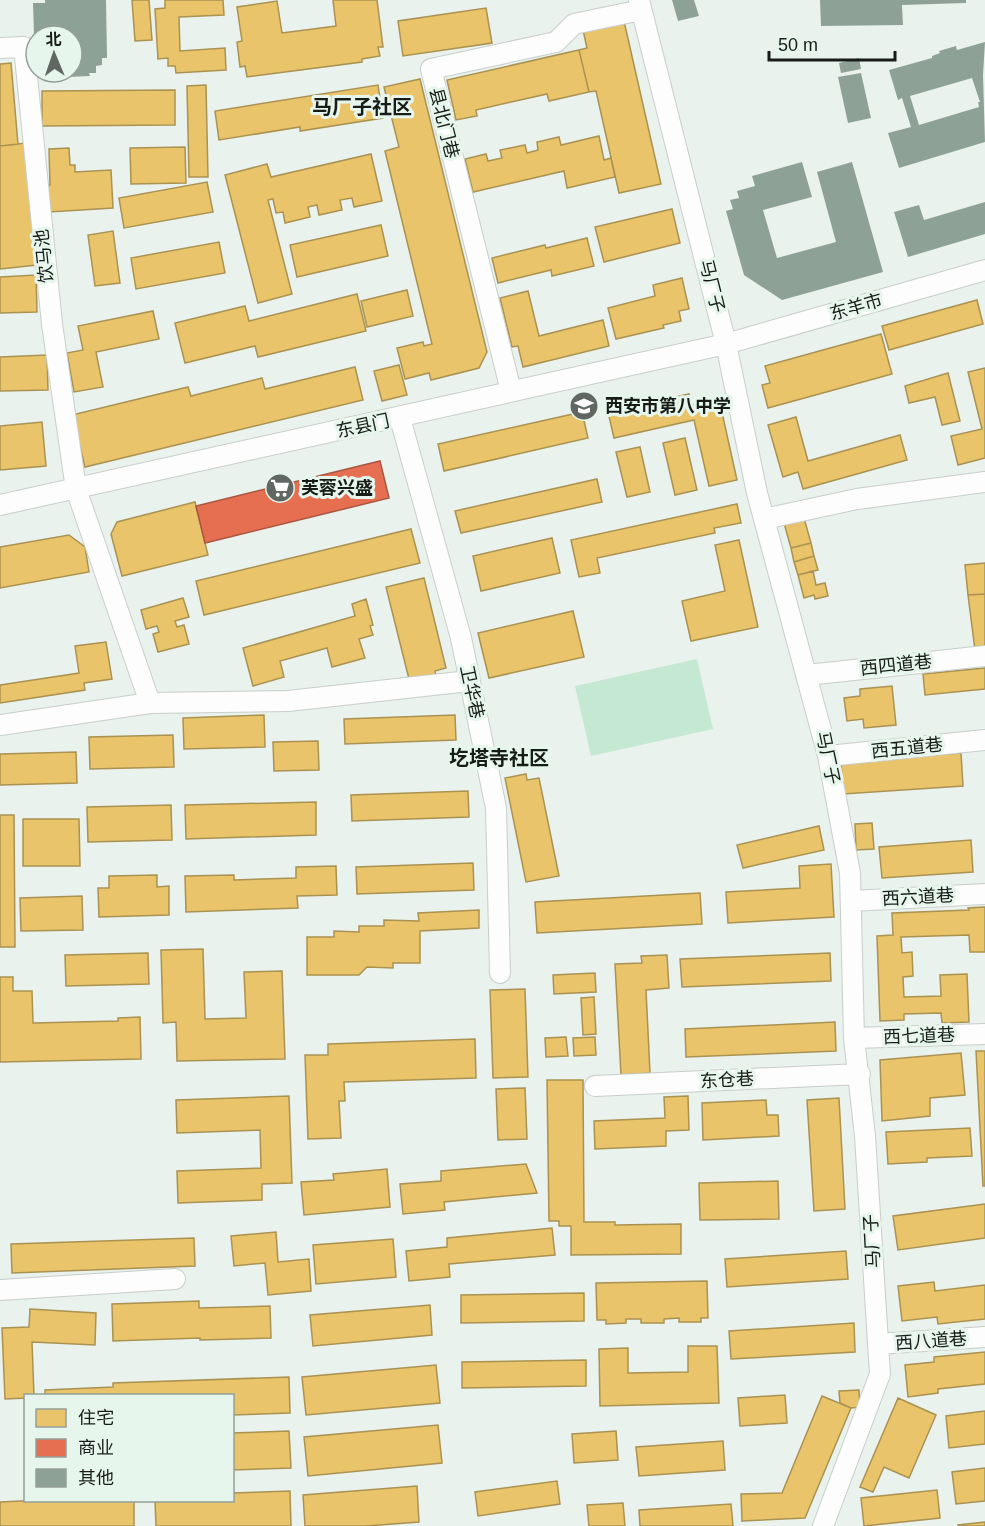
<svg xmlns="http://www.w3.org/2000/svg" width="985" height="1526" font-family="Helvetica,'Noto Sans SC',sans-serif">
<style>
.green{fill:#c4e8d2}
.homes{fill:#e9c46a;stroke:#aa9252;stroke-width:1.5}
.shops{fill:#e76f51;stroke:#a95640;stroke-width:1.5}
.building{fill:#8ea197;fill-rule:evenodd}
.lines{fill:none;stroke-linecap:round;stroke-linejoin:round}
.minor-casing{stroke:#c8ceca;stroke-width:22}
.minor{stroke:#fcfdfc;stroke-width:20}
.labels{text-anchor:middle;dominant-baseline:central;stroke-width:6;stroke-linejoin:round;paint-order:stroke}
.street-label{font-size:18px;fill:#171c19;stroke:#e7f6ec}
.poi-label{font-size:18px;font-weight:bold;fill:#171c19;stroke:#e7f6ec;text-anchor:start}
.neighbourhood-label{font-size:20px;font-weight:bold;fill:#171c19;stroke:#e7f6ec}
</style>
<rect width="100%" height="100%" fill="#eaf2ed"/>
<path class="green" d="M697 659 713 729 591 756 575 686Z"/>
<path class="homes" d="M132 0H149L152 40 135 41Z
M165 0H223L224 15 179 17 180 51 225 48 226 70 176 73 175 66H168V58L158 59 155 9 165 8Z
M333 0H377L383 47H378L380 56 362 59V62L247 77 245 66 240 67 237 42 242 41 237 7 277 1 282 33 336 26Z
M486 8 492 43 403 56 398 21Z
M624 21 661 184 619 193 596 91 589 92 579 50 587 48 583 30Z
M579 50 589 92 549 101 547 94 476 110 477 116 456 120 447 80Z
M11 63 18 144 0 146V64Z
M420 79 487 352 479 368 431 380 429 373 405 379 397 348 423 342 424 346 432 344 385 151 399 147 384 87Z
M206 85 208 177H189L187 86Z
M378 85 383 118 300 131V127L219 140 215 111Z
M175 90V125L42 126V91Z
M599 136 604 160 611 158 615 177 567 188 564 171 473 192 465 159 486 154 488 161 502 158 500 150 525 145 527 153 538 150 537 142 559 137 561 145Z
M26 143 37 265 0 269V146Z
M185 147 186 183 131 184 130 148Z
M69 148 70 165H75V172L111 170 113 208 49 212 47 185H50L49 149Z
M371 154 382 201 354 207 352 198 340 200 342 210 319 215 317 205 308 207 310 217 285 223 283 212 276 213 273 199 268 200 292 294 258 303 225 175 267 164 271 177Z
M207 182 213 212 124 228 119 198Z
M672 209 680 243 604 262 595 227Z
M381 225 388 256 297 277 290 245Z
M113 231 120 283 95 286 88 235Z
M587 238 594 266 552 276 551 270 498 283 492 258 545 245 546 248Z
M219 242 225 273 136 289 131 258Z
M36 275 37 312 0 313V277Z
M682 278 689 309 679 311 681 321 663 325 664 328 616 339 608 308 655 296 653 285Z
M407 290 413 316 367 327 361 301Z
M528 291 539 336 603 320 609 346 523 367 518 346 512 347 500 298Z
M357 294 366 331 258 357 255 346 185 363 175 323 245 306 249 321Z
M977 300 983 324 889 350 882 326Z
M153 311 159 339 96 352 103 387 74 392 67 353 83 350 78 326Z
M881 334 892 374 768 408 762 385 770 383 765 366Z
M47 355 48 390 0 391V357Z
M399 365 407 395 382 401 374 371Z
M355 367 363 400 85 467 72 415 188 387 191 396 262 378 265 389Z
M985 368V458L958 465 951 436 982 429 968 372Z
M948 373 960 421 942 425 935 397 909 403 905 386Z
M689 394 692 405 719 399 737 480 709 486 694 420 614 438 608 412Z
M582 412 588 438 444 471 438 444Z
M796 417 808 461 900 435 907 460 803 489 798 472 783 477 768 425Z
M42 422 46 466 0 470V426Z
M685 438 697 490 675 495 663 443Z
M640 447 650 492 627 497 616 452Z
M597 479 602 502 461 533 455 511Z
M195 502 208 555 122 576 111 534 117 522Z
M737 504 741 523 714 528 715 533 597 558 600 573 579 577 571 540Z
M804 518 811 543 791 548 784 523Z
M411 529 420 563 204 615 196 581Z
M69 535 85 547 89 572 0 588V547Z
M552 538 560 573 481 591 473 556Z
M739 540 758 627 691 641 682 601 725 591 715 545Z
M811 543 814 556 794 562 791 548Z
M814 556 818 570 798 575 794 562Z
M985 563V594L968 595 965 565Z
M813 571 816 585 825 583 828 596 815 599 814 595 804 598 798 575Z
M424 578 446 668 435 671 436 677 410 683 386 587Z
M985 594V649L975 650 968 595Z
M183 598 189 617 175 621 177 627 184 625 189 644 158 652 153 634 159 632 157 626 146 629 141 610Z
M366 599 373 625 370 626 373 635 359 639 365 658 332 667 327 648 280 661 284 677 253 686 243 648 355 616 352 604Z
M573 611 584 657 489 678 478 633Z
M106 642 112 679 84 683 85 690 0 703V685L79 673 75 646Z
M985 668V689L925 695 923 674Z
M892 686 896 725 864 728 863 719 847 721 844 698 860 696V689Z
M264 715 265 747 184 749 183 718Z
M455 715 456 740 345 744 344 719Z
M173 735 174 767 90 769 89 737Z
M318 741 319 770 274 771 273 742Z
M76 752 77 783 0 785V754Z
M961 753 963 786 843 794 841 761Z
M526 774 527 780 539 778 559 876 526 882 505 778Z
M468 791 469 817 352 821 351 795Z
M316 802V835L186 839 185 805Z
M171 805 172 840 88 842 87 807Z
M0 815H14L15 947H0Z
M23 819H79L80 866H23Z
M872 823 874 849 856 850 855 824Z
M819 826 824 850 743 868 737 845Z
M971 840 973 872 882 878 879 847Z
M473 863 474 890 357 894 356 867Z
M831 864 834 917 728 923 726 892 800 888 799 866Z
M336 866 337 895 297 896 298 908 186 912 185 876 234 875V880L296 878V867Z
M157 875V887L169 886V915L99 917 98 888H109V876Z
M700 893 702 924 537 933 535 902Z
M82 896 83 930 21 931 20 898Z
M985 907V952H970L969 935 901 937 902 953 912 952 913 976 903 977 904 997 941 996 940 975 967 974 969 1022 942 1023 941 1013 904 1014V1020L880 1021 877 936 893 935 892 913 969 910 968 908Z
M479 910V928L420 931V963H393V968L367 967 359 975H307V937H334V931L359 932V926H384V920L419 921 418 913Z
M203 949 205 1019 246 1018 244 972 282 971 285 1059 177 1061 176 1022 163 1023 161 950Z
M148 953 149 984 66 986 65 955Z
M830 953 831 981 682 987 680 959Z
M667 955 669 988 646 990 650 1073 621 1075 615 964 642 963 641 956Z
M595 973 596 992 554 994 553 975Z
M0 977H13V991H32L33 1023 118 1021V1018L140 1017 141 1059 0 1062Z
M525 989 528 1077 493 1078 490 990Z
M594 997 596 1034 583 1035 581 998Z
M835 1022 836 1051 686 1057 685 1029Z
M566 1037 568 1056 546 1057 545 1038Z
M595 1037 596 1055 574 1056 573 1038Z
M475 1039 476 1078 344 1082 345 1101H339L341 1138 308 1139 305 1055H328V1044Z
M976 1051H985V1186H983Z
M961 1053 965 1095 930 1098V1116L882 1121 880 1060Z
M547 1080H583L584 1222H615V1225L681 1224V1254L571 1255V1226H559V1221H549Z
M525 1088 527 1139 498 1140 496 1089Z
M289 1096 292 1183 262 1184V1200L178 1203 177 1171 261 1168 260 1130 177 1133 176 1100Z
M688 1096 689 1130 666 1131V1146L595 1149 594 1121 665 1118 664 1097Z
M839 1098 845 1209 814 1211 807 1100Z
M766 1100 767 1115H778L779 1136 703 1140 702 1103Z
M970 1128 972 1156 927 1158V1162L888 1164 886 1132Z
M526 1164 537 1193 444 1202 445 1210 403 1214 400 1184 441 1181V1171Z
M387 1169 390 1207 304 1215 301 1182 334 1180 333 1174Z
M778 1181 779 1219 700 1220 699 1183Z
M985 1204V1238L898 1250 893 1216Z
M552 1228 555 1255 449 1264 450 1277 409 1281 406 1251 447 1247V1238Z
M276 1232 278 1262 309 1259 311 1291 268 1295 265 1263 234 1266 231 1236Z
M194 1238 195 1266 12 1273 11 1244Z
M393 1239 396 1277 316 1284 313 1245Z
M846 1251 848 1279 727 1287 725 1259Z
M707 1281 708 1318H701V1322H679V1318L664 1319V1323H641V1319H626V1323L606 1324V1320H597L596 1283Z
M934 1282 935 1291 985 1285V1319L938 1324 937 1317 902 1321 898 1286Z
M584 1293V1321L461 1323V1295Z
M199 1301V1308L270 1306 271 1338 200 1340V1338L113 1341 112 1304Z
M430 1305 432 1335 313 1346 310 1315Z
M30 1309 96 1313 95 1345 32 1342 34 1396H26V1398L5 1399 2 1328 29 1327Z
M854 1323 855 1352 731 1359 729 1331Z
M688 1346H717L719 1403 600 1406 599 1349 628 1348V1373L688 1372Z
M985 1352V1384L938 1389V1393L908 1397 905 1365 934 1362V1357Z
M586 1360V1386L462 1388V1362Z
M436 1365 440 1403 306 1415 302 1377Z
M289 1377 290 1413 232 1415V1396H45V1390L113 1387V1383Z
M859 1390 860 1407 851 1408 840 1403 839 1391Z
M785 1395 787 1423 740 1426 738 1398Z
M822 1396 851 1408 805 1518 742 1521 741 1494 782 1493Z
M898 1398 936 1415 909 1478 884 1467 873 1492 860 1487Z
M985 1411V1444L949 1448 946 1416Z
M438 1425 442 1463 308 1476 304 1437Z
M289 1431 291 1468 232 1470V1433Z
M616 1431 618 1460 574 1463 572 1434Z
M723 1441 725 1470 639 1476 636 1447Z
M985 1468V1501L956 1504 952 1472Z
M557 1481 560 1504 478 1516 475 1492Z
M417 1486 419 1522 366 1526H305L303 1495Z
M937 1490 940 1518 864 1526 861 1498Z
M290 1491 291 1526H156L155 1500H232V1493Z
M43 1500H134V1526H0V1502Z
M623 1503 625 1526H589L587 1505Z
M731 1504 733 1526H640L639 1510Z
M985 1522V1526H958V1525Z"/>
<path class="shops" d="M380 461 389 498 205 543 196 506Z"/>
<path class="building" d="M45 0H106L107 58H102V65L96 66V73H89L90 76 47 78V72H72V36H34L33 3H45Z
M672 0H694L699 16 678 21Z
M820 0H966V3L902 5 903 25 821 26Z
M985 42 983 75 985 142 899 168 888 133 911 127 902 98 898 100 889 70 932 58V56L940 53 939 51 956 46 957 50ZM972 78 980 102H978L979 107 919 125 910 96Z
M859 58 861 69 841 73 839 63Z
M861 73 871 118 848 123 838 77Z
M802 162 812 197 763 210 777 258 836 242 817 172 852 162 883 272 782 300 744 275 726 211 733 209 730 200 739 198 737 191 755 186 752 176Z
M985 202V234L908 257 894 212 919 205 924 220Z"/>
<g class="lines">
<g class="minor-casing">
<path id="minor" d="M639 0 726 344 757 493 828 756 850 873 854 1038 865 1136 880 1374 823 1526
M0 48 24 47 52 324 76 489 150 703
M511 391 431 69 556 42 574 24 641 10
M400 418 461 638 496 808 500 973
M0 505 726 344 985 270
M764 519 857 499 985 482
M807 675 985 656
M0 725 150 703 288 701 469 681
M828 756 985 740
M851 901 985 894
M854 1038 985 1034
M595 1086 860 1074
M0 1290 175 1279
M878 1344 985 1337"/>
</g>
<use href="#minor" class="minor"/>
</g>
<defs>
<g id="school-disc" transform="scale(1.5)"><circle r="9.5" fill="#616763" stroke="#e7f6ec"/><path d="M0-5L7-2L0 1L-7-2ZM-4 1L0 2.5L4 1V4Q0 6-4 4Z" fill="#fff"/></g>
<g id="supermarket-disc" transform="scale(1.5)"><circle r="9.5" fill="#616763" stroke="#e7f6ec"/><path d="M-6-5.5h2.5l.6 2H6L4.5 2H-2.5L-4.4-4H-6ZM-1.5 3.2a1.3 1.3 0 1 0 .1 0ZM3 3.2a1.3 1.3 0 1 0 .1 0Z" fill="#fff"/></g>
</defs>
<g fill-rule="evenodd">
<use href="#school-disc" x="584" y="406"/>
<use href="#supermarket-disc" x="280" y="488"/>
</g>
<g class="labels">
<g class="street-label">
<text transform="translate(444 123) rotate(76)">县北门巷</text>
<text transform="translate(44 256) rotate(-96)">饮马池</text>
<text transform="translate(712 286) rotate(76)">马厂子</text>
<text transform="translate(856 307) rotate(-16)">东羊市</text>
<text transform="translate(363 426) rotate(-12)">东县门</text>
<text transform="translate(896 665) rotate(-6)">西四道巷</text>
<text transform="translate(472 692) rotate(78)">卫华巷</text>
<text transform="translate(907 748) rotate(-6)">西五道巷</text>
<text transform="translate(828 758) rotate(78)">马厂子</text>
<text transform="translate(918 897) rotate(-3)">西六道巷</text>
<text transform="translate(919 1036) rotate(-2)">西七道巷</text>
<text transform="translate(727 1080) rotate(-3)">东仓巷</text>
<text transform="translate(872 1241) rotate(-93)">马厂子</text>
<text transform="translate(931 1341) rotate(-4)">西八道巷</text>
</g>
<g class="poi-label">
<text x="605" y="406">西安市第八中学</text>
<text x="301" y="488">芙蓉兴盛</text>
</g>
<g class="neighbourhood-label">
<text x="362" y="107">马厂子社区</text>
<text x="499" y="758">圪塔寺社区</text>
</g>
</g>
<rect x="24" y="1394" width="210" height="108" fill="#e7f6ec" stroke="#949f98" stroke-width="1.5"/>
<rect x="36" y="1409" width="30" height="18" fill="#e9c46a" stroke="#949f98" stroke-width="1.5"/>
<text x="78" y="1424" font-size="18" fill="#171c19">住宅</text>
<rect x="36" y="1439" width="30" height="18" fill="#e76f51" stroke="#949f98" stroke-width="1.5"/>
<text x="78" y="1454" font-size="18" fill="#171c19">商业</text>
<rect x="36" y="1469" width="30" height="18" fill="#8ea197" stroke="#949f98" stroke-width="1.5"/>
<text x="78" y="1484" font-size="18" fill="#171c19">其他</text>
<g transform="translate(54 54) rotate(358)"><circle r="28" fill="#e7f6ec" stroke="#949f98" stroke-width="1.5"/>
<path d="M0-4.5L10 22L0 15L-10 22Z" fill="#616763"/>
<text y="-9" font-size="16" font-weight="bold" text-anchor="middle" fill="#171c19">北</text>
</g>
<path d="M769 51v9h126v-9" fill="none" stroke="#171c19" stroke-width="3"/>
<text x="778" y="51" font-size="18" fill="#171c19" stroke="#e7f6ec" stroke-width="4.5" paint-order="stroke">50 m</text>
</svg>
